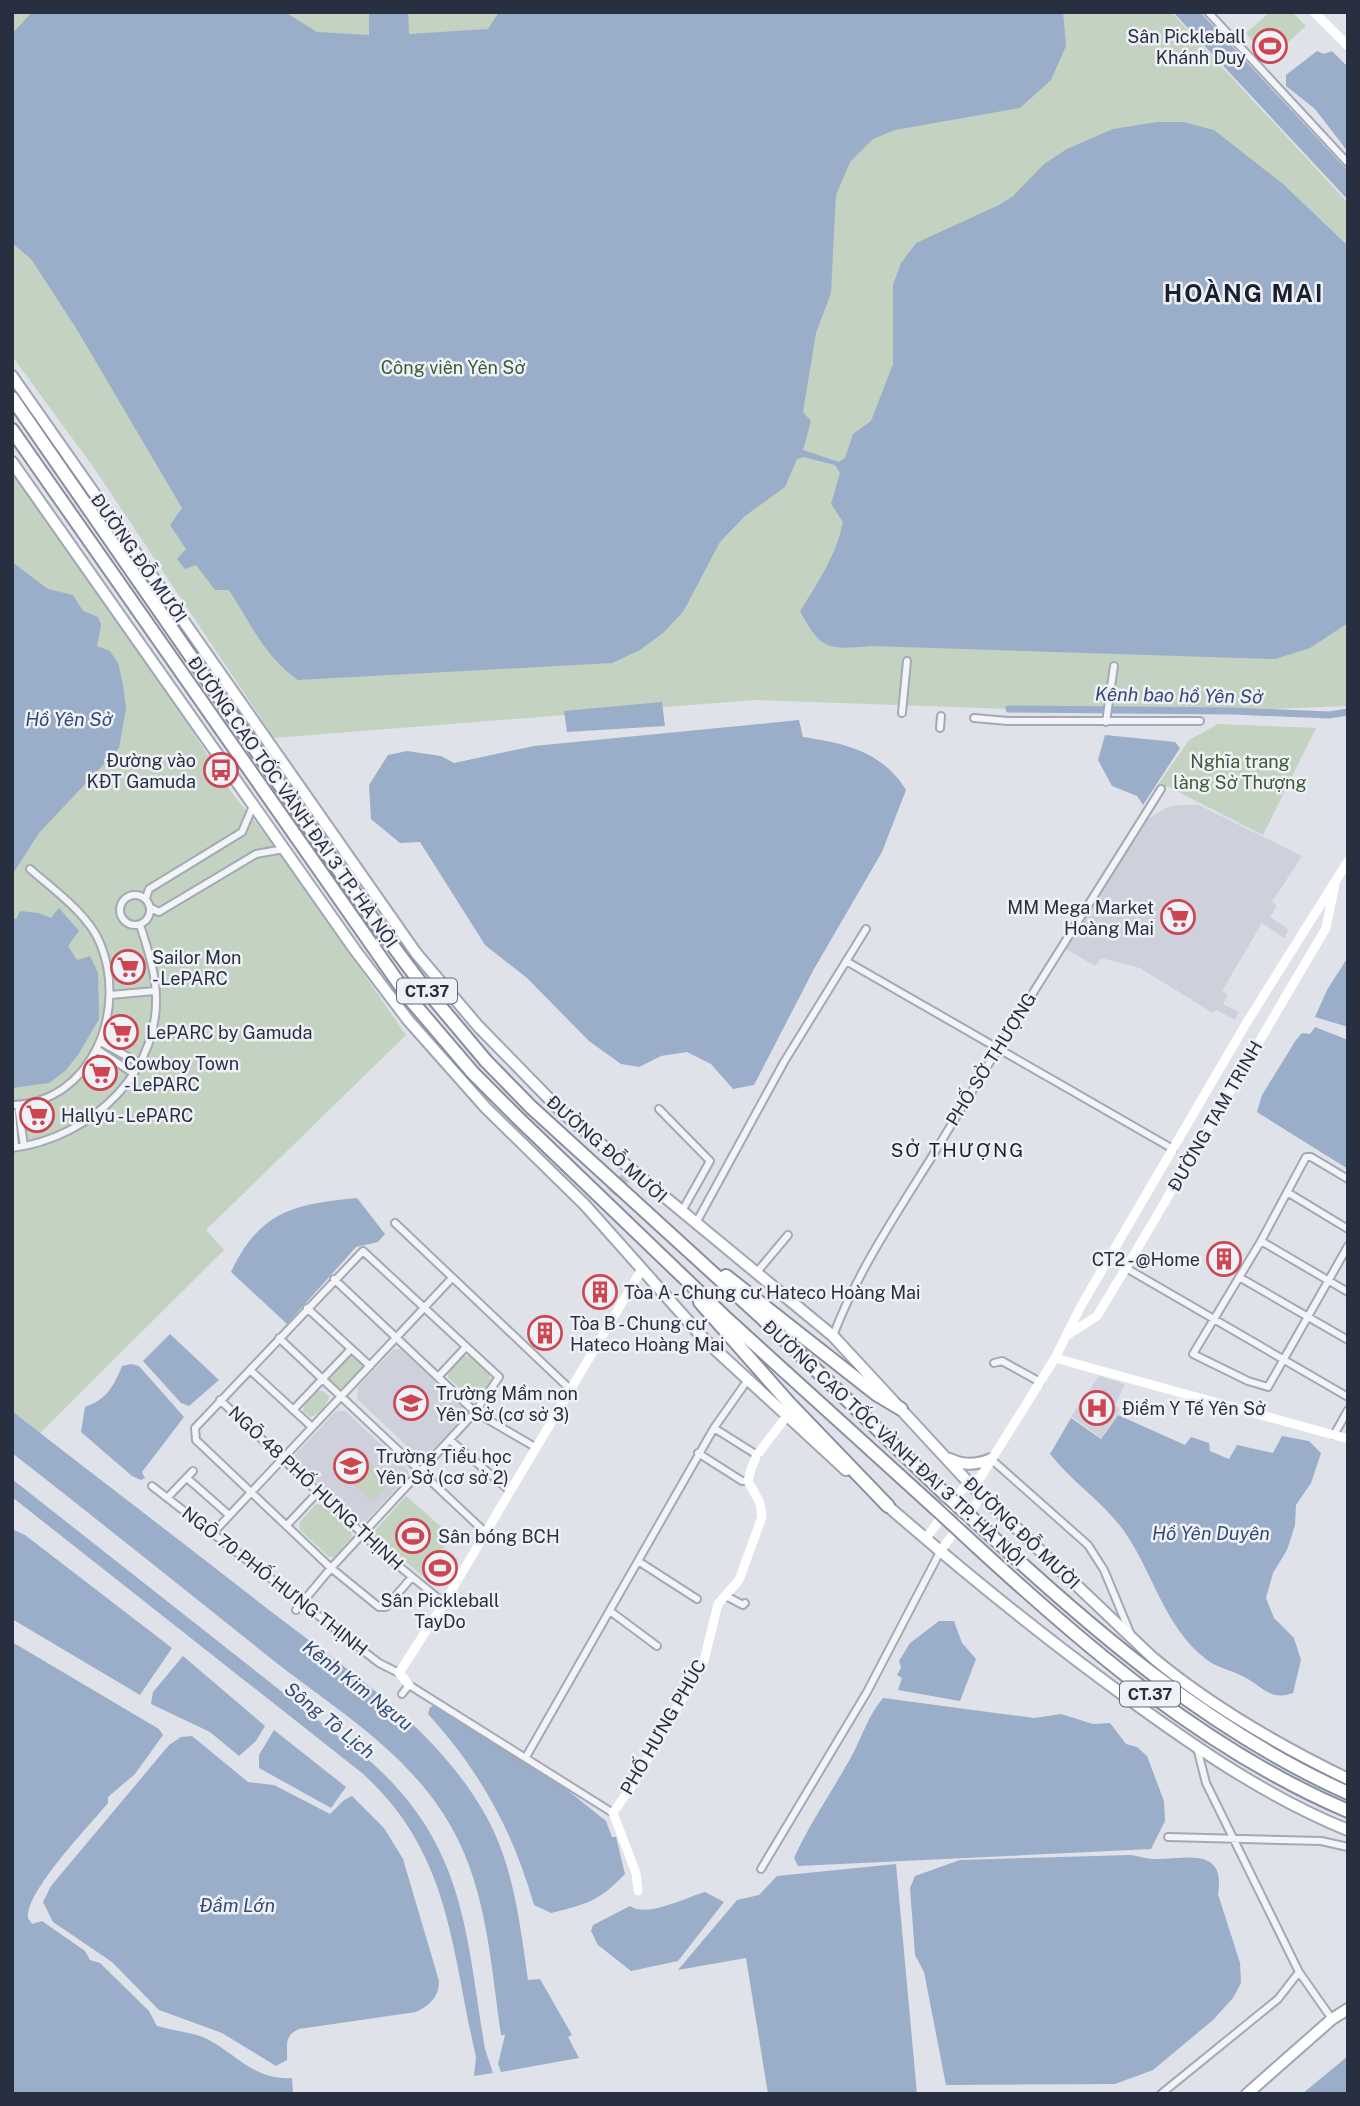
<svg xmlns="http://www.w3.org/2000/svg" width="1360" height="2106" font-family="'Public Sans',sans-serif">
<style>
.built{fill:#ced1db}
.green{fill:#c4d2c1}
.water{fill:#9aaec9}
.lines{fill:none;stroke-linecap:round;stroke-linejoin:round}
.canal{stroke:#9aaec9;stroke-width:7}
.primary-tunnel{stroke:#babec7;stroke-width:10;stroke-dasharray:10 5;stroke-linecap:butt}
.street-casing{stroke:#a4a9b3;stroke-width:10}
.primary-casing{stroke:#9fa6b4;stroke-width:14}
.highway-casing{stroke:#878f9f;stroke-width:16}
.street{stroke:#f2f4f7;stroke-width:6}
.secondary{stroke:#fff;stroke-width:9}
.primary{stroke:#fff;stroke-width:10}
.highway{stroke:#fff;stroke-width:12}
.highway-bridge-casing{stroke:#878f9f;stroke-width:16;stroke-linecap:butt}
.highway-bridge{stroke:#fff;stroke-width:12}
.labels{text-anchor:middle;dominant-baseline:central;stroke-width:5;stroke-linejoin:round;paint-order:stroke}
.shield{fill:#eff1f6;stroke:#646977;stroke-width:2}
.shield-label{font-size:16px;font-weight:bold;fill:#282f40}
.poi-label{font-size:18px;fill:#282f40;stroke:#eff1f6;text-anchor:start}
.park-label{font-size:18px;fill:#3a5b36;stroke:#eff1f6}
.street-label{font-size:18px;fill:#282f40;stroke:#eff1f6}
.water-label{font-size:19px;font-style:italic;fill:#334b74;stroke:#eff1f6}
.neighbourhood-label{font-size:19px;letter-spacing:2px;fill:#1b2031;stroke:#eff1f6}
.district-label{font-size:24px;font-weight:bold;letter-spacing:2px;fill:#1b2031;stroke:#eff1f6}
</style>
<rect width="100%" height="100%" fill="#dfe2e9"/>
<path class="built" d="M1179 805H1199L1302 856 1272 902 1277 906 1270 917 1289 930 1284 938 1262 923 1222 991 1228 995 1223 1004 1239 1012 1235 1020 1216 1010 1213 1013 1140 968 1101 958 1095 966 1066 949 1148 819 1168 807Z
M394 1349H400L465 1408V1415L425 1458H420L357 1399 358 1387Z
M1099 1376 1125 1384 1115 1405 1120 1410 1101 1438 1071 1416Z
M336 1411H345L408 1470 409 1475 365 1522H359L294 1461V1456Z"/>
<path class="green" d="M12 12H1171L1348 203V706L1220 711 1009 709 755 700 274 738 94 468 12 356Z
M1270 12H1292L1306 26 1268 60 1246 33Z
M12 469 138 646 232 793 283 857 406 1035 206 1230 224 1250 40 1433 12 1411Z
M1218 724 1316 728 1263 835 1167 786 1163 790 1157 786 1189 740Z
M355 1355 362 1362V1368L342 1388H337L330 1381V1376L348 1356Z
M465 1356C476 1357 490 1372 492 1382L479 1398 472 1399 448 1378 449 1370Z
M318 1391H323L329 1396C328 1405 318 1415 310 1417L303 1411 304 1405Z
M370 1462 391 1482 373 1502 351 1482Z
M406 1496 453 1537 420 1575 445 1549 458 1560 436 1587 372 1534Z
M316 1504 323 1505 351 1531 352 1537 334 1557H329L300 1530 299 1523Z"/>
<path class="water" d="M32 12H285L317 32 369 35V12H408L409 34 488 29 499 12H1063L1066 46 1051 80 1020 108 895 130 873 139 850 162 836 195 831 293 816 333 803 412 811 421 803 450 839 462 845 458 853 434 871 421 893 364V285L901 263 916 243 999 205 1013 196 1044 164 1067 149 1113 129 1157 122H1183L1214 130 1283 184 1348 246V623L1310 648 1275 659 871 646C827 650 821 650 800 611 818 583 836 555 843 522L831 504 840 473 835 465 803 457 797 459 785 487 745 516 720 542 683 612 663 633 640 650 612 663 298 680C266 659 249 621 229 590H215L196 565 185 569 177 559 186 549 170 525 182 508 76 328 31 259 12 243V34Z
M1173 12H1200L1348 171V200Z
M1317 51 1324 54 1332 51 1348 67V152L1315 109 1286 86V75Z
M12 562 48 589 73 595 83 611 98 617 101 625 97 646 110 651 118 663 123 685 126 708 119 748 39 833 12 875Z
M662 702 665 726 567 732 564 711Z
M799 720 803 737C845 743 883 752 906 790L882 852 814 969 754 1085 733 1089 711 1064 687 1052 661 1056 639 1067 621 1064 589 1041 527 978 485 945 420 842 400 843 371 819 369 785 388 755 407 751 441 756 454 763 534 746Z
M1105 735 1175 742 1180 748 1143 805 1137 796 1112 786 1098 760Z
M59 908 79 931 68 946 77 960 90 956 98 973 99 1019 78 1055 65 1071 49 1083 12 1088V918L16 919 20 911 38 913 51 918Z
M1348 957V1027L1315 1017 1327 990Z
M1315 1027 1348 1040V1169L1257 1112 1262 1095 1296 1040 1302 1033 1310 1034Z
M357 1198 385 1234 378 1242 356 1247 287 1324 231 1272C260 1210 296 1204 357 1198Z
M170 1334 219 1380 189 1406 181 1403 143 1361Z
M131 1364 139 1366 184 1417 142 1472 145 1478 141 1480 132 1476 81 1432 85 1407C106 1400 114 1386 122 1366Z
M12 1411C99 1479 186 1545 273 1613 351 1673 437 1728 486 1816 514 1866 520 1925 528 1980L540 1979 572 2035 568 2037 579 2058 501 2072 498 2064 505 2035H501C491 1966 487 1892 453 1830 411 1753 336 1710 269 1657 184 1589 98 1520 12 1453Z
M1118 1415 1185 1445 1191 1437 1209 1443 1210 1451 1229 1459 1237 1445 1273 1453 1282 1436 1309 1441 1321 1453 1311 1483 1296 1505 1295 1525 1287 1550 1273 1573 1266 1598 1274 1618 1294 1638 1301 1660 1293 1693C1271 1701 1264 1688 1246 1678 1234 1671 1218 1668 1207 1660 1164 1627 1154 1574 1124 1531 1103 1502 1072 1482 1050 1454L1071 1418 1101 1439Z
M12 1479 371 1762C465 1846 466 1932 485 2049L493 2073 474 2076 476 2057C451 1949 451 1853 362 1773L12 1497Z
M12 1529 25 1535 172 1648 140 1695 12 1619Z
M939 1621H954L962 1643 976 1659 960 1701 898 1690 902 1678 897 1675 901 1668 899 1661 910 1643Z
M12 1642 159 1729 163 1735 135 1774 108 1797V1803C90 1825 25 1892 28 1918L32 1924 42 1921 85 1951 90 1960 100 1963 149 2011 157 2026C171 2030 194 2033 205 2038 236 2053 254 2081 292 2078L293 2094H12Z
M183 1656 265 1726 256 1741 239 1756 210 1732 151 1704 153 1692Z
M883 1698 1034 1718 1061 1714 1093 1724 1110 1723 1126 1744 1137 1747 1147 1756 1164 1801 1165 1821 1151 1849 798 1866 794 1858C810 1823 831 1793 850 1759 862 1738 867 1717 883 1698Z
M435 1706 561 1785 606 1821 612 1837H616L625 1874C598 1902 587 1904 551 1913L534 1905C513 1831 480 1771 428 1714L430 1707Z
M274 1730 346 1787 331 1808 259 1768V1755Z
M192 1736 248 1782 274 1785 330 1814 344 1800 352 1796 384 1828 403 1859 439 1981C439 1997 430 2005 416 2012L299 2029C283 2036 288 2046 287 2060L276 2066 222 2033 159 2010 112 1962 53 1922 43 1902 51 1886 169 1745 181 1737Z
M1131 1855C1139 1856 1147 1859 1154 1859 1184 1860 1226 1845 1218 1894L1240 1963 1241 1983 1233 1998 1213 2020 1153 2070 1115 2084 946 2085 924 1972 915 1955 910 1888 915 1876 960 1860Z
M896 1864 917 2094H768L746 1958 678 1970 737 1900 759 1895 777 1876Z
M705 1892 724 1902 678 1961 631 1971 598 1945 591 1931 593 1925 630 1906C647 1918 684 1898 705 1892Z
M1348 2056V2094H1302Z"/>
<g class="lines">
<path class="canal" d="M1009 709 1232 711 1329 715 1348 712"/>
<path class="primary-tunnel" d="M601 1203 625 1178"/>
<g class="street-casing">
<path id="street" d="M1208 12 1348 163
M902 713 907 661
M974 718 1008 721H1200
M1106 722 1114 666
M940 728 941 716
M120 910a15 15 0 1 1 30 0a15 15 0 1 1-30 0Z
M146 898 149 889 242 832 253 806
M151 908 159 912 256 854 284 849
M846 961 1173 1149
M110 995 155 991
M101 1042 139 1063
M98 1050 133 1073
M12 1105C93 1103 128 1009 100 943 88 914 54 890 30 869
M18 1105 24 1146
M659 1109 710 1161 682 1211
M12 1112 15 1147
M12 1148C92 1138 166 1069 155 983 153 963 146 944 140 925
M1348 1179 1311 1157H1306L1261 1241 1193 1354 1248 1381 1268 1387 1348 1246
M1287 1192 1348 1229
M395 1223 571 1390
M696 1223 784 1062 866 929
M1261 1241 1348 1292
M1126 1268 1348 1397
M757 1272 788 1235
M1239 1277 1348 1340
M334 1279 475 1412 535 1447
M307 1308 370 1366
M833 1336C857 1272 897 1213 933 1155 1007 1032 1085 911 1161 789
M279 1338 486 1533
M994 1363 1002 1361 1040 1382
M250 1370 312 1427
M438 1377 466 1347
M220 1400 383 1553 444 1603
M293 1410 351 1349
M714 1428 747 1381
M1334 1435 1348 1410
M450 1440 510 1491
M698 1453 742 1481H748
M991 1459 1088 1545 1104 1570 1131 1635
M187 1478 229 1515
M152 1486 379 1663 399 1673
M168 1497 193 1471
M287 1525 318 1492
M213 1533 452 1278
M638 1561 697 1599
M726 1596 743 1605 745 1603
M296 1610 331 1568 475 1412 499 1377 363 1251 195 1428 196 1440 331 1568 379 1607H386L412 1577
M610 1611 657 1646
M402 1694 409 1685 613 1813
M1197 1748 1206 1783 1299 1972 1332 2019
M526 1757 714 1428 757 1455
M1168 1837 1321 1841 1348 1847
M761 1869 867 1692 941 1550
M1161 2094 1278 1999 1299 1972"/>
</g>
<g class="primary-casing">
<path id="primary" d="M12 376 416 953 478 1026 562 1112 833 1336 968 1482 1153 1658C1212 1707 1280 1746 1348 1779
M12 462 355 950 408 1020 486 1108 585 1205 705 1340 846 1470
M950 1459C964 1466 977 1465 991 1459
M882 1501C961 1570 1041 1635 1126 1697 1196 1748 1267 1797 1348 1830
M1247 2094 1332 2019 1348 2009"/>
</g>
<g class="highway-casing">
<path id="highway" d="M12 398 372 918 423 986 486 1061 531 1107 760 1316 945 1494
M12 430 409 998 473 1073 519 1119 727 1319 934 1507
M726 1276 876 1394 901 1409
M700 1302 789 1403 888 1506
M986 1531C1095 1632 1210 1731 1348 1793
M974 1544C1087 1648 1205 1750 1348 1811"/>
</g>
<use href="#street" class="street"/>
<path class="secondary" d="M1314 12 1348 46
M1069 1334 1097 1316 1126 1268 1326 928 1335 884
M1055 1358 1348 1439
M926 1538 968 1482 980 1478 1055 1358 1081 1306 1247 1022 1348 861
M941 1550 982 1496 981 1489
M409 1685 399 1673 444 1603 642 1269
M638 1891 636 1873 613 1813 633 1784 704 1661 718 1604 739 1580 762 1517 760 1503 748 1481 751 1469 757 1455 786 1417"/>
<use href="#primary" class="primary"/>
<use href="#highway" class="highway"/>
<g class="highway-bridge-casing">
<path id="highway-bridge" d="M945 1494 986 1531
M934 1507 974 1544"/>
</g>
<use href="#highway-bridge" class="highway-bridge"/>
</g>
<defs>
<g id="stadium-ring" transform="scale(1.75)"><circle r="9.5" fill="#eff1f6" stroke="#cd4550" stroke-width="1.5"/><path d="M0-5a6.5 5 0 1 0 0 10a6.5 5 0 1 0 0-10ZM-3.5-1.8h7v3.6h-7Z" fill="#cd4550"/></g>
<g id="bus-ring" transform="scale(1.75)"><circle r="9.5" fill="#eff1f6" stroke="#cd4550" stroke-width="1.5"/><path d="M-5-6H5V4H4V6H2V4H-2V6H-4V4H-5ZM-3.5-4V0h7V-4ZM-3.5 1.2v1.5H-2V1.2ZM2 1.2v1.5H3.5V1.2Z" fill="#cd4550"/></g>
<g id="supermarket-ring" transform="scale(1.75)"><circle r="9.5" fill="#eff1f6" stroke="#cd4550" stroke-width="1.5"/><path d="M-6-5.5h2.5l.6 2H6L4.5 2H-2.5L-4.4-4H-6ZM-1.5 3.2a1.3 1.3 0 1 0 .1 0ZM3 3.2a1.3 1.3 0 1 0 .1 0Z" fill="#cd4550"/></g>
<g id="building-ring" transform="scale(1.75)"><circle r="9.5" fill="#eff1f6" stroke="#cd4550" stroke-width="1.5"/><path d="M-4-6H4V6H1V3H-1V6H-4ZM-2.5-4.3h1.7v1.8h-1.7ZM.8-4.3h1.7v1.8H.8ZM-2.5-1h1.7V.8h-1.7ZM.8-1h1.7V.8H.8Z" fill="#cd4550"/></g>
<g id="school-ring" transform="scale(1.75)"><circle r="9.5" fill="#eff1f6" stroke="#cd4550" stroke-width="1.5"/><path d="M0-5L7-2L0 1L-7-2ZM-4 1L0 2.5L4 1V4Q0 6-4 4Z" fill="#cd4550"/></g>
<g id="hospital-ring" transform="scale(1.75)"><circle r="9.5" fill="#eff1f6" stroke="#cd4550" stroke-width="1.5"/><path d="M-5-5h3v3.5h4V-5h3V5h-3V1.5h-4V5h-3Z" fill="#cd4550"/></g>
</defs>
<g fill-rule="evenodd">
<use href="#stadium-ring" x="1270" y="46"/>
<use href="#bus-ring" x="221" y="770"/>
<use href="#supermarket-ring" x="1178" y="917"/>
<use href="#supermarket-ring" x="128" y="967"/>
<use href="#supermarket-ring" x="121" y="1032"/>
<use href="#supermarket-ring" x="100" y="1073"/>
<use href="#supermarket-ring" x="37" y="1115"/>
<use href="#building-ring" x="1224" y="1259"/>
<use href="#building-ring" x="600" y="1292"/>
<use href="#building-ring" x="545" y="1333"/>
<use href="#school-ring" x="411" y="1403"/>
<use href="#hospital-ring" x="1097" y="1408"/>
<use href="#school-ring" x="351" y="1466"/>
<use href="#stadium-ring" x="413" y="1536"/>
<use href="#stadium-ring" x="440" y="1568"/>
</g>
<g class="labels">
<g class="shield">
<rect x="397" y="978.5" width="60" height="25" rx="5"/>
<rect x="1120" y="1681.5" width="60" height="25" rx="5"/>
</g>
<g class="shield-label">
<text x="427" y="991">CT.37</text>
<text x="1150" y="1694">CT.37</text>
</g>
<g class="poi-label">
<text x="1246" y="36" text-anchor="end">Sân Pickleball<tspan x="1246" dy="21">Khánh Duy</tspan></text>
<text x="196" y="760" text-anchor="end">Đường vào<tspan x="196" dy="21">KĐT Gamuda</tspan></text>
<text x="1154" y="907" text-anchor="end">MM Mega Market<tspan x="1154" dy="21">Hoàng Mai</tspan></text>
<text x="152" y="957">Sailor Mon<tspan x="152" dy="21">- LePARC</tspan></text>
<text x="146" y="1032">LePARC by Gamuda</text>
<text x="124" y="1063">Cowboy Town<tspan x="124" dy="21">- LePARC</tspan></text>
<text x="61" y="1115">Hallyu - LePARC</text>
<text x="1200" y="1259" text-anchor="end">CT2 - @Home</text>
<text x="624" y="1292">Tòa A - Chung cư Hateco Hoàng Mai</text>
<text x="570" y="1323">Tòa B - Chung cư<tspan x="570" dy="21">Hateco Hoàng Mai</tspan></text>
<text x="436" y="1393">Trường Mầm non<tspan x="436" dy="21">Yên Sở (cơ sở 3)</tspan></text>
<text x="1122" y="1408">Điểm Y Tế Yên Sở</text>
<text x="376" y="1456">Trường Tiểu học<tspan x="376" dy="21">Yên Sở (cơ sở 2)</tspan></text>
<text x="438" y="1536">Sân bóng BCH</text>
<text x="440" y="1600" text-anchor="middle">Sân Pickleball<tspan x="440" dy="21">TayDo</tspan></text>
</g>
<g class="park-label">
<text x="453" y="367">Công viên Yên Sở</text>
<text x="1240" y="761">Nghĩa trang<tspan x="1240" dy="21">làng Sở Thượng</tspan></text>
</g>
<g class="street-label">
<text transform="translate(139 558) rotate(55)">ĐƯỜNG ĐỖ MƯỜI</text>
<text transform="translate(293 802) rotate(55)">ĐƯỜNG CAO TỐC VÀNH ĐAI 3 TP. HÀ NỘI</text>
<text transform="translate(991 1059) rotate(-58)">PHỐ SỞ THƯỢNG</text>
<text transform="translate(1215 1116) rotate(-60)">ĐƯỜNG TAM TRINH</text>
<text transform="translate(607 1149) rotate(41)">ĐƯỜNG ĐỖ MƯỜI</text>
<text transform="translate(894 1443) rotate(43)">ĐƯỜNG CAO TỐC VÀNH ĐAI 3 TP. HÀ NỘI</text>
<text transform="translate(316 1488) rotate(43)">NGÕ 48 PHỐ HƯNG THỊNH</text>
<text transform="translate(1022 1533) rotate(44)">ĐƯỜNG ĐỖ MƯỜI</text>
<text transform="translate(275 1581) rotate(38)">NGÕ 70 PHỐ HƯNG THỊNH</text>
<text transform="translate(663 1727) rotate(-60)">PHỐ HƯNG PHÚC</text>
</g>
<g class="water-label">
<text transform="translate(1179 695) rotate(1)">Kênh bao hồ Yên Sở</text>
<text x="69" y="719">Hồ Yên Sở</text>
<text x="1211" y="1533">Hồ Yên Duyên</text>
<text transform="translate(358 1685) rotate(38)">Kênh Kim Ngưu</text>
<text transform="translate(330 1720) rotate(39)">Sông Tô Lịch</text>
<text x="237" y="1905">Đầm Lớn</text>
</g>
<g class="neighbourhood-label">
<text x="958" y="1150">SỞ THƯỢNG</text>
</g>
<g class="district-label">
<text x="1244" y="293">HOÀNG MAI</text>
</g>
</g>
<rect width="1360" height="2106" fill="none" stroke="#282f40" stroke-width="28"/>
</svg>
